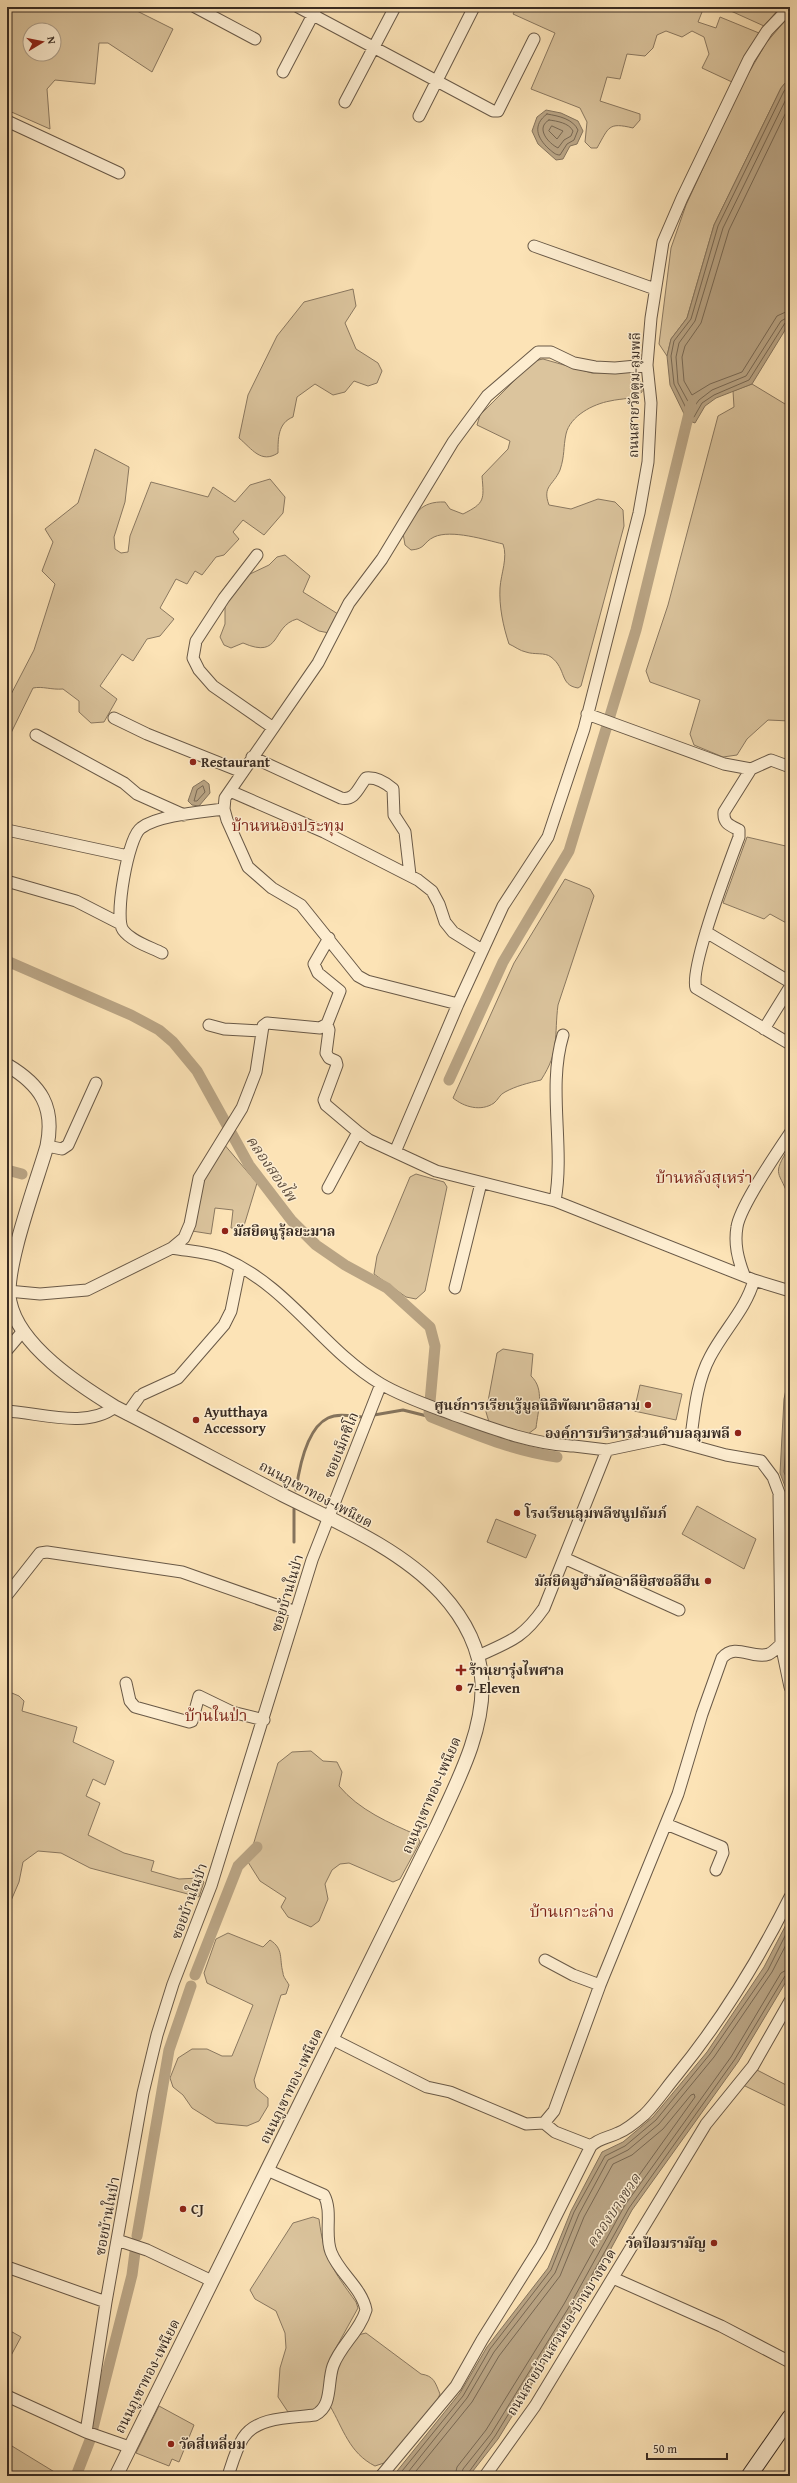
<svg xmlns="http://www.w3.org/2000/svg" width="797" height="2483" font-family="'Gentium Book Plus','Noto Serif Thai',serif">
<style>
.green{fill:#dbc49d;stroke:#8a7860;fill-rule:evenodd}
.water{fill:#b9a484;stroke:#85745d}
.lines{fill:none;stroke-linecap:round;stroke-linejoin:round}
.shore{stroke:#786853;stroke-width:1}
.stream{stroke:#85745d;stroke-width:3}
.canal{stroke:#b9a484;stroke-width:11}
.minor-casing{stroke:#695947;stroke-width:13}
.tertiary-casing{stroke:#695947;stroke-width:15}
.secondary-casing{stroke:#382b22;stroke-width:17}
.minor{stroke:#fdedd0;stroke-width:11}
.tertiary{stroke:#fdedd0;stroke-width:13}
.secondary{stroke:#fdedd0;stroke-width:15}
.poi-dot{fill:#8f2418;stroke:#fdedd0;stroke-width:1.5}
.labels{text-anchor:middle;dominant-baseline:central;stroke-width:3;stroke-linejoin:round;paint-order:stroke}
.street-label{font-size:14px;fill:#382b22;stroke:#fdedd0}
.poi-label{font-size:14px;font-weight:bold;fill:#382b22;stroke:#fdedd0;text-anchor:start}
.water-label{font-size:15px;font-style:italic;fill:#5f4f3f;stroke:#fdedd0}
.quarter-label{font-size:16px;fill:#7a1f14;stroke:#fdedd0}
</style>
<rect width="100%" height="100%" fill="#fce3b6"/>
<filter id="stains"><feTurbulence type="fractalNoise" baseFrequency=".005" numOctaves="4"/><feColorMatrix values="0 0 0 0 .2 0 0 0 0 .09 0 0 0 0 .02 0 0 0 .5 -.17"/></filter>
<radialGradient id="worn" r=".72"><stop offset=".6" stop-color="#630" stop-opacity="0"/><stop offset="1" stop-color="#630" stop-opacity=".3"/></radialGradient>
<path class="green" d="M7 7H129L173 29 152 72 108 43H99L95 84 55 80 47 89 50 129 7 110ZM30 30H54V54H30Z
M517 7H704L698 22 716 28 720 17 759 33 732 82 702 68 709 54 704 37 692 31 682 37 666 31 657 35 653 48 645 56 627 54 620 79 607 77 600 101 640 114V120L633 128C608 122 609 127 597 148H591L585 142 587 122 580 108 531 89 555 33 513 14Z
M722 7H769L777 11 764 26Z
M790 15V77L781 88 714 225 687 318 671 339 667 356 659 344 671 248 686 205 740 88 766 43Z
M353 289 356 306 345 323 356 349 378 363 382 371 377 383 368 386 354 381 345 392 333 395 315 384 297 397 293 417C278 423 278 438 278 453 261 464 252 449 239 438L248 395 277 336 304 302Z
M543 359 592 373 630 372 636 375 642 385V392C632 400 623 398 610 401 593 404 570 416 566 434 563 448 565 455 560 470 553 486 542 486 549 505L571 509 598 499 615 502 623 510 624 526 581 686 578 688C559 685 567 669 551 657 545 652 534 655 526 652 520 651 514 646 509 644 503 626 499 606 500 588 501 573 508 558 503 544 486 540 451 529 434 537 423 542 426 549 411 550L405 545 403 533C415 514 420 501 445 502L450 509 463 514C485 503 484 500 482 476L508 449 510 441 477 425 480 415 534 361Z
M752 384 790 407V721L768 720 747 739 737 755 723 757 694 745 690 734 700 700 650 682 646 671 668 605 718 416 734 407 733 391Z
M95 449 129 467 125 502 114 537 115 549 121 553 128 552 130 536 151 482 208 497 213 487 235 502 250 485 270 479 285 497 283 513 264 535 243 520 233 532 239 539 224 555 216 557 202 575 195 571 187 584 176 579 160 608 174 619 160 636 147 639 133 661 122 654 100 686 117 699 104 722 91 723 79 712V701L63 689C51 690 43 686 33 688L11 733 7 735V702L34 650 55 584 42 571 53 542 45 529 78 503Z
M285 555 310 576 303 592 338 614 329 633 319 631 297 619C271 626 282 660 243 643L231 648 224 645 220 637 225 624V605L233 591 250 574 269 565 277 557Z
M747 837 790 847V925L770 914 764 919 723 903Z
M565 879 590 889 594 896 558 1005C554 1036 560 1051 541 1080 528 1083 516 1086 505 1092 500 1094 498 1100 494 1103 481 1112 464 1107 453 1098L514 963Z
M223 1143 257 1183 243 1229 231 1228 233 1210 215 1208 211 1234 192 1231 198 1191Z
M790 1146V1201C780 1169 770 1178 790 1146Z
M416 1174 444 1182 447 1187 425 1291 416 1299 406 1297 374 1274 377 1256 410 1177Z
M503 1349 533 1354 531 1376C545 1389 538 1410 536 1428L528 1434 489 1422 486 1412 497 1353Z
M640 1385 682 1394 676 1420 634 1411Z
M697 1506 756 1539 744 1569 682 1534Z
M496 1519 536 1535 526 1558 487 1542Z
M7 1691 19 1696 24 1701 22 1711 77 1727 73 1742 114 1761 105 1785 93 1779 86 1796 100 1803 88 1835 124 1853 154 1861 151 1871 179 1879 199 1878 204 1882 199 1897 90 1868 61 1853 38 1851 23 1862 19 1882 7 1910Z
M311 1751 323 1761 337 1762 342 1772 339 1786C359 1810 389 1823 417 1835L420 1842 400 1879 393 1882 349 1863 340 1864 332 1870 325 1884 328 1899 319 1921 311 1927 288 1917 281 1907 286 1898 260 1881 248 1862 278 1763 292 1752Z
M228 1933 263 1947 270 1940C284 1949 279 1958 283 1973 283 1977 287 1981 289 1985L286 1994 281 1995 254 2080 256 2088 268 2098V2106L259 2121 247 2126 216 2123 192 2108 183 2095 173 2087 170 2078 178 2058 192 2049H207L222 2056H232L253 2005 207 1983 204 1973 216 1939Z
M757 2070 790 2087V2108L743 2085Z
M313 2217 319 2219C324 2259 333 2270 356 2302L358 2308 332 2355 322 2402C314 2414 301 2411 288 2412L278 2397 280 2368 286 2348 285 2333 276 2311 255 2299 250 2290 293 2223Z
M7 2329 21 2337 7 2363Z
M366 2333 421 2374C434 2376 435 2382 440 2394L436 2403 384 2463 375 2466C349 2453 343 2428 330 2406L339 2363 358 2335Z
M159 2406 194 2425 179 2462 172 2459 169 2466 136 2453Z
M7 2443 61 2476H7Z"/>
<path class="water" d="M790 77V322L752 384 716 398 705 406 695 423 687 420 670 385 667 356 671 339 687 318 714 225 781 88Z
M546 110 561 113 578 121 583 131 577 144 570 146 563 159 556 160 538 144 532 131 537 117Z
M204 780 209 784 210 793 199 806 192 805 188 801 193 787Z
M790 1371V1658L786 1489 780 1473 784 1399Z
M790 1917V1975L738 2062 632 2210 577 2311 498 2439 469 2476H393L460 2393 487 2347 548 2268 571 2211 602 2152 623 2142 653 2117 707 2052 764 1967Z"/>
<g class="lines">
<path class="shore" d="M790 84 784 91 718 226 691 319 674 341 671 356 674 384 690 416 694 417 702 403 714 395 749 380 785 323 790 321
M790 91 723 228 695 321 679 343 676 357 678 383 691 407H694L699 400 712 390 746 376 781 321 790 316
M790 104 729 230 701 323 685 346 682 357 684 381 692 395 710 384 742 372 777 316 790 310
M547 114C559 116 573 119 578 130L574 140 567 144 560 155C555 155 553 152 549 149 537 138 532 125 547 114Z
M549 120C557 121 569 123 573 131L571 136 564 140 558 148C548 143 535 128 549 120Z
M552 126 563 131 557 139 549 131Z
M203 786 205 792 197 801H194L197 790Z
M790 1390 784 1472 790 1487
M398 2476 463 2396 490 2349 551 2270 574 2212 605 2156 625 2146 656 2120 710 2054 768 1970 790 1926
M405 2476 467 2398 494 2352 555 2273 579 2214 608 2160 628 2150 659 2124 714 2057 772 1972 790 1937
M412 2476 472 2402 499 2356 560 2276 584 2217 613 2164 632 2155 663 2129 691 2095 694 2094 695 2097 620 2202 564 2304 486 2430 457 2467 455 2476
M461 2476 463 2469 491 2434 569 2307 625 2205 731 2057 781 1973 790 1968
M466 2476 495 2436 573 2309 629 2208 735 2059 785 1976 790 1974"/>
<path class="stream" d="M374 1415 403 1410 431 1417
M296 1490C299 1469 307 1428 328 1418 338 1413 351 1416 362 1417
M294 1542V1509"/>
<path class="canal" d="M7 961 131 1015 159 1030 173 1042 197 1071 249 1165 292 1221 316 1245 345 1265 387 1288 430 1327 435 1346 429 1413 431 1417C472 1433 513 1451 557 1457
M449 1080 503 962 569 851 636 630 691 405
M7 1170 22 1174
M195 1975 238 1866 257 1847
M137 2236 169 2050 191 1986
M93 2428 132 2275 135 2252
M76 2476 90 2440"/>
<g class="minor-casing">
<path id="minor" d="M195 7 255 39
M298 7 493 111H498L534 39
M283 72 317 7
M345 102 395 7
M419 116 474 7
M7 121 119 173
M534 246 655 289
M257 555 224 598 196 641 193 658 199 670 213 686 272 727
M587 714 724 764 751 769
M114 718 147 734 242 772
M36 735 124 783 137 794 184 815
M252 757 341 798C355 801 358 788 366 778 376 777 385 782 393 789L394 815 405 832 410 875
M790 767 771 760 751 769 724 812C723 823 729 825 739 830V837C730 861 689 969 696 988L790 1044
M230 791 324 832 418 880 432 891 439 904 445 922 453 932 482 950
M7 830 128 856
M10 882 76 901 119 923
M706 932 790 982
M162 953C150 947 131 941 123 930 114 918 128 837 141 828 158 815 202 812 224 809
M458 1004 367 981 358 976 301 905 272 888 248 867 227 820 224 809 225 798 318 663 349 603 382 559 453 442 487 396 538 352H551L574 363 595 367 615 368 647 365
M327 1024 329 1030 326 1053 329 1058 336 1061 337 1065 324 1100 326 1105 358 1132
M209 1025 224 1029 262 1031
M764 1029 790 987
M47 1146 62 1149 68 1145 96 1083
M395 1152 458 1004 503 906 548 837 584 729 639 513 648 462 651 403 647 365 651 318 663 242 682 198 749 59 767 31 790 7
M328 1188 358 1132 369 1140 436 1171 555 1201 754 1280
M555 1201C565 1146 547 1088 563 1035
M172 1248C188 1251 208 1252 223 1258 290 1287 322 1349 381 1384 403 1397 430 1406 454 1415 493 1429 529 1443 571 1446
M744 1275C738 1259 734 1244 737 1227 740 1206 777 1153 790 1133
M455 1288 481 1183
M8 1291 40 1294 87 1290 172 1248 184 1238 190 1224 199 1178 242 1108 256 1072 263 1026 267 1023 320 1028 327 1024 340 991 318 973 314 964 329 938
M7 1350 23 1331
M143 1394 178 1378 224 1325 231 1311 240 1267
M7 1411C41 1413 86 1429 115 1407
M127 1414 139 1397
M690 1444C694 1416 696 1383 710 1357 724 1330 746 1309 754 1280L790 1291
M574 1446 607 1450 664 1438 726 1455 761 1461 773 1477 779 1493 781 1644 790 1687
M564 1558 679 1610
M7 1595 40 1553 47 1552 182 1572 296 1612
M478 1656C511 1641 523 1638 544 1608L607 1450
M126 1683 130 1701 135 1707 189 1722 192 1721 199 1696 232 1712 264 1720
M666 1824 722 1847 723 1853 716 1870
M545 1960 573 1975 600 1985
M332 2039 427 2087 450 2092 526 2124 544 2123 554 2111 600 1985 678 1794 702 1714 722 1658C736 1642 752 1660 769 1654 773 1652 778 1647 781 1644
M544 2123 555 2132 591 2146
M117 2240 147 2250 212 2281
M7 2267 106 2302
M613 2278 721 2326 790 2362
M7 2396 86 2432 129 2447
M86 2432 106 2302 143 2093 157 2035 173 1984 211 1886 312 1560 381 1384
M228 2476C232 2464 236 2449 243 2438 257 2416 292 2418 315 2415 333 2406 327 2383 333 2366 340 2346 360 2331 366 2310 362 2288 339 2273 331 2252 324 2234 333 2212 324 2195L267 2170
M381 2476 456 2386 482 2340 541 2246 591 2146C599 2138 608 2138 618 2133 628 2129 637 2121 645 2114 656 2103 666 2088 676 2076 721 2021 758 1961 790 1897
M485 2476 535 2406 706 2124 753 2066 790 2001"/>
</g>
<g class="tertiary-casing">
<path id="tertiary" d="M7 1065C41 1085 55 1107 47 1146 37 1181 3 1271 10 1302 19 1346 79 1385 115 1407 172 1436 227 1466 283 1495 335 1521 401 1549 441 1593 464 1618 480 1647 482 1682 484 1732 457 1782 437 1826L116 2476"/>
</g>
<g class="secondary-casing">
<path id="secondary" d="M749 2476 790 2417"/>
</g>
<use href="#minor" class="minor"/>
<use href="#tertiary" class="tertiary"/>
<use href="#secondary" class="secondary"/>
</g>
<g class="poi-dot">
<circle cx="193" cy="762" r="4"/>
<circle cx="225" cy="1231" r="4"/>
<circle cx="648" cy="1405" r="4"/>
<circle cx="196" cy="1420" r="4"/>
<circle cx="738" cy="1433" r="4"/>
<circle cx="517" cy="1513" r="4"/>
<circle cx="708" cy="1581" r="4"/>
<path d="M459 1664h4v4h4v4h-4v4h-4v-4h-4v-4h4z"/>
<circle cx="459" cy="1688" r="4"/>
<circle cx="183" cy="2209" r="4"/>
<circle cx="714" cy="2243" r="4"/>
<circle cx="171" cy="2444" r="4"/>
</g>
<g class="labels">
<g class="street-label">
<text transform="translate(634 395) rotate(-89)">ถนนสายวัดตูม-ลุมพลี</text>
<text transform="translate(341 1445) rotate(-68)">ซอยเม็กซิโก</text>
<text transform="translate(316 1494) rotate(28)">ถนนภูเขาทอง-เพนียด</text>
<text transform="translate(287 1593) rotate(-73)">ซอยบ้านในป่า</text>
<text transform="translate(431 1795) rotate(-66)">ถนนภูเขาทอง-เพนียด</text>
<text transform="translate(189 1901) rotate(-70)">ซอยบ้านในป่า</text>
<text transform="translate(291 2086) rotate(-64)">ถนนภูเขาทอง-เพนียด</text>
<text transform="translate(107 2216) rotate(-79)">ซอยบ้านในป่า</text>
<text transform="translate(561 2332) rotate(-58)">ถนนสายบ้านสวนยอ-บ้านบางขวด</text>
<text transform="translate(147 2376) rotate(-63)">ถนนภูเขาทอง-เพนียด</text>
</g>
<g class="poi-label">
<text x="201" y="762">Restaurant</text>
<text x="233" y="1231">มัสยิดนูรุ้ลยะมาล</text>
<text x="640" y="1405" text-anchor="end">ศูนย์การเรียนรู้มูลนิธิพัฒนาอิสลาม</text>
<text x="204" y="1412">Ayutthaya<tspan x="204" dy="16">Accessory</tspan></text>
<text x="730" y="1433" text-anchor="end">องค์การบริหารส่วนตำบลลุมพลี</text>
<text x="525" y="1513">โรงเรียนลุมพลีชนูปถัมภ์</text>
<text x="700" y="1581" text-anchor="end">มัสยิดมูฮำมัดอาลียิสซอลีฮีน</text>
<text x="469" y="1670">ร้านยารุ่งไพศาล</text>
<text x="467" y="1688">7-Eleven</text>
<text x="191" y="2209">CJ</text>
<text x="706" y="2243" text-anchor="end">วัดป้อมรามัญ</text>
<text x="179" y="2444">วัดสี่เหลี่ยม</text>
</g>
<g class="water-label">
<text transform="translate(272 1168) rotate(55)">คลองสองไพ</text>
<text transform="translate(613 2210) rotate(-56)">คลองบางขวด</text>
</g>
<g class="quarter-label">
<text x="288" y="825">บ้านหนองประทุม</text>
<text x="704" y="1177">บ้านหลังสุเหร่า</text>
<text x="216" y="1715">บ้านในป่า</text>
<text x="572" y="1911">บ้านเกาะล่าง</text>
</g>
</g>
<rect width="797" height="2483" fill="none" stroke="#fce3b6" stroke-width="24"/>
<rect x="8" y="8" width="781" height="2467" fill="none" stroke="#382b22" stroke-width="2"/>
<rect x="12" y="12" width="773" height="2459" fill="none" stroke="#382b22"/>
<g transform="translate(42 42) rotate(80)"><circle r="19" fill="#fdedd0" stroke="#ae9f8a"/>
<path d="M0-3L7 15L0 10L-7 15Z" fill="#8f2418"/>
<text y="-6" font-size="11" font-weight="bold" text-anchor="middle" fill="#382b22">N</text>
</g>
<path d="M647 2453v6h80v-6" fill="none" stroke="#382b22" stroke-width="2"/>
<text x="653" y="2453" font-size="12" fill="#382b22" stroke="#fdedd0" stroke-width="3" paint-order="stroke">50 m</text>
<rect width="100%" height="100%" filter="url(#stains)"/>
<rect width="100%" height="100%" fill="url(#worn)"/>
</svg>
